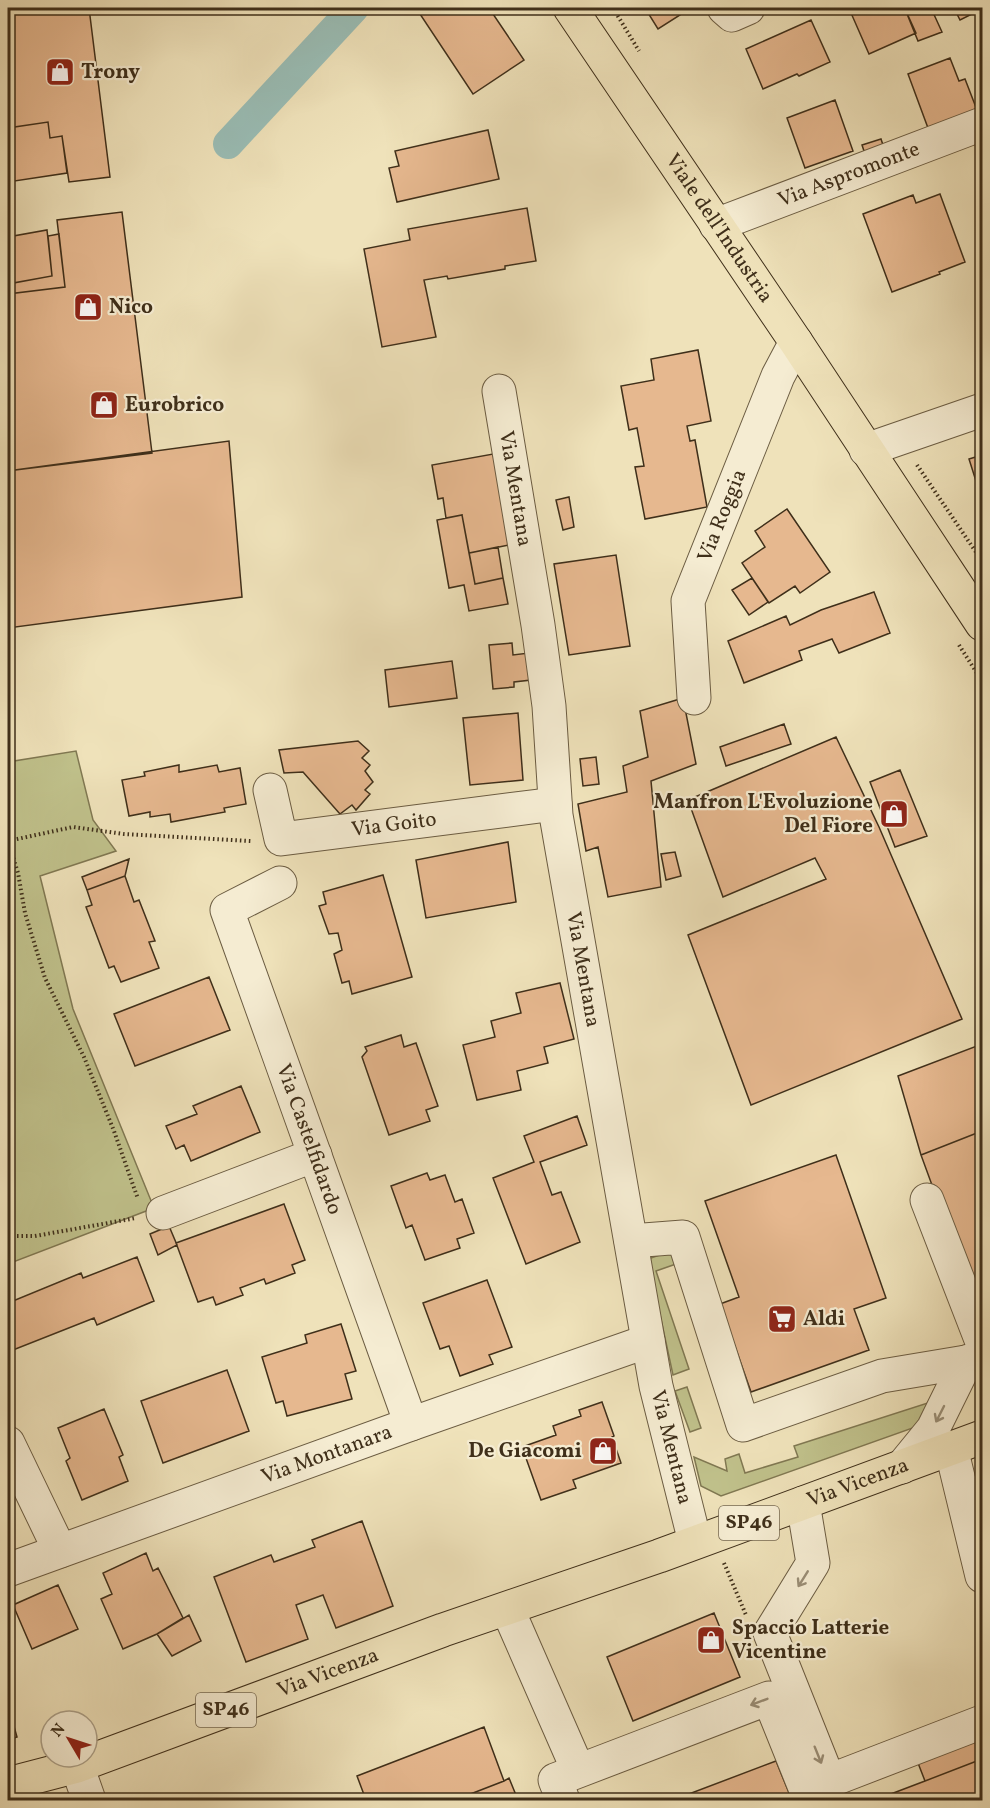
<svg xmlns="http://www.w3.org/2000/svg" width="990" height="1808" font-family="Vollkorn,serif">
<style>
.green{fill:#c0c18b;stroke:#807852;stroke-width:1.5}
.lines{fill:none;stroke-linecap:round;stroke-linejoin:round}
.canal{stroke:#9abdb5;stroke-width:30}
.building{fill:#e6b88f;stroke:#3f2f1a;stroke-width:1.5}
.minor-casing{stroke:#6b5c42;stroke-width:35}
.major-casing{stroke:#3f2f1a;stroke-width:35}
.path{stroke:#3f2f1a;stroke-width:4;stroke-dasharray:1.5 3;stroke-linecap:butt}
.minor{stroke:#f5ecd2;stroke-width:33}
.major{stroke:#efe2ba;stroke-width:33}
.oneway{stroke:#9a8e76}
.labels{text-anchor:middle;dominant-baseline:central;stroke-width:4.5;stroke-linejoin:round;paint-order:stroke}
.shield{fill:#f5ecd2;stroke:#766851;stroke-width:1.5}
.shield-label{font-size:20px;font-weight:bold;fill:#3f2f1a}
.poi-label{font-size:21px;font-weight:bold;fill:#3f2f1a;stroke:#f5ecd2;text-anchor:start}
.street-label{font-size:21px;fill:#3f2f1a;stroke:#f5ecd2}
</style>
<rect width="100%" height="100%" fill="#efe2ba"/>
<filter id="stains"><feTurbulence type="fractalNoise" baseFrequency=".00333" numOctaves="4"/><feColorMatrix values="0 0 0 0 .2 0 0 0 0 .09 0 0 0 0 .02 0 0 0 .5 -.17"/></filter>
<radialGradient id="worn" r=".72"><stop offset=".6" stop-color="#630" stop-opacity="0"/><stop offset="1" stop-color="#630" stop-opacity=".3"/></radialGradient>
<path class="green" d="M76 751 93 820 116 851 40 876 73 1009 154 1208 8 1264V762Z
M671 1251 676 1264 656 1271 689 1369 673 1375 648 1259Z
M687 1387 701 1428 690 1432 675 1391Z
M937 1400 924 1424 721 1496 701 1486 694 1457 727 1471 725 1459 739 1454 745 1473 798 1457 794 1446Z"/>
<g class="lines">
<path class="canal" d="M228 144 354 8"/>
</g>
<path class="building" d="M8 8H89L110 177 69 182 62 136 50 138 48 122 8 128Z
M416 8H489L524 60 473 94Z
M645 8H691L658 29Z
M863 8H898L899 11 905 9 916 33 869 54 851 13Z
M908 8H931L942 32 918 41 905 9Z
M954 8H982V9L960 20Z
M811 20 830 62 799 76 797 74 763 89 746 49Z
M950 58 959 81 965 79 977 110 928 128 908 74Z
M835 100 853 151 805 168 787 118Z
M48 122 50 138 62 136 67 173 8 182V128Z
M488 130 499 179 397 202 389 168 399 166 395 151Z
M881 139 884 148 865 154 862 145Z
M940 194 965 262 939 272 940 274 892 292 863 214 913 195 916 203Z
M527 208 536 261 505 266V269L448 279 447 276 424 280 436 337 382 347 364 249 410 240 408 229Z
M122 212 152 453 8 471V294L65 287 57 220Z
M47 230 52 276 8 284V237Z
M59 234 65 287 8 294V284L52 276 48 236Z
M698 350 711 421 687 426 690 441 695 440 707 507 645 519 635 467 644 466 637 428 629 430 621 386 654 380 651 359Z
M229 441 242 597 8 628V471Z
M493 454 514 544 469 553 462 515 446 518 443 498 438 499 432 465Z
M982 455V500L969 459Z
M569 497 574 527 563 530 556 500Z
M787 509 830 572 800 593 795 586 769 603 742 563 765 547 755 531Z
M462 515 475 584 503 578 508 604 469 611 464 585 449 588 437 520Z
M498 547 503 578 475 584 469 553Z
M616 555 630 646 569 655 554 564Z
M752 578 768 602 749 615 732 590Z
M874 592 890 633 839 653 832 639 799 651 802 660 744 683 728 641 786 616 790 625 821 610Z
M512 643 513 655 529 653 531 680 514 682V687L493 689 489 645Z
M452 661 457 698 389 707 385 670Z
M683 698 696 764 651 781 661 887 608 897 598 847 586 851 578 804 627 792 623 766 648 757 640 711Z
M518 713 523 780 470 785 463 718Z
M784 724 791 744 726 766 720 747Z
M836 737 879 827 962 1019 751 1105 688 935 826 879 815 858 723 897 688 800Z
M358 741 369 751 362 758 370 765 365 771 373 782 365 790 370 794 356 810 352 805 340 814 303 772 284 773 279 750Z
M596 757 599 784 583 786 580 759Z
M179 765V772L217 765 219 772 240 768 246 804 224 808 225 812 171 822 170 814 150 817V812L129 816 122 780 145 776 144 772Z
M900 770 927 836 895 847 870 782Z
M508 842 516 902 426 918 416 860Z
M675 852 681 876 666 880 661 854Z
M129 859 125 876 87 890 82 877Z
M383 875 412 977 352 994 349 981 342 983 334 954 342 950 338 933 329 934 319 906 326 904 323 892Z
M125 876 134 902 139 900 155 941 149 942 159 968 121 982 114 966 109 968 86 907 92 905 87 890Z
M209 977 230 1030 135 1066 114 1014Z
M560 983 574 1039 544 1047 548 1063 517 1071 521 1090 477 1100 463 1045 495 1037 491 1021 521 1013 516 993Z
M401 1035 404 1047 416 1043 438 1106 426 1110 430 1121 389 1135 362 1057 367 1051 365 1047Z
M982 1044V1131L921 1155 898 1076Z
M241 1086 260 1132 191 1161 184 1145 176 1149 166 1126 197 1114 193 1106Z
M577 1116 587 1145 540 1162 552 1195 561 1192 580 1242 526 1264 493 1178 534 1162 524 1136Z
M982 1131V1297L974 1300 921 1155Z
M836 1155 886 1298 854 1309 869 1350 751 1392 720 1304 739 1297 705 1201Z
M427 1173 430 1180 445 1175 455 1202 462 1199 474 1233 457 1239 460 1248 425 1260 412 1225 406 1228 391 1186Z
M284 1204 305 1260 292 1265 295 1273 266 1284 264 1279 240 1288 243 1295 216 1305 213 1297 198 1302 176 1243Z
M169 1226 177 1245 158 1255 150 1234Z
M137 1257 154 1301 97 1325 94 1318 13 1350 8 1336V1303L81 1273 83 1278Z
M487 1280 512 1347 489 1355 493 1364 460 1376 449 1346 440 1349 423 1303Z
M341 1324 356 1371 345 1374 352 1399 287 1416 283 1401 276 1403 262 1357 307 1343 305 1335Z
M227 1370 249 1431 163 1463 141 1401Z
M602 1402 614 1436 612 1437 621 1463 573 1480 576 1488 541 1500 522 1447 556 1435 553 1426 581 1416 579 1410Z
M104 1409 123 1455 119 1457 128 1481 82 1500 66 1461 70 1458 58 1428Z
M362 1521 393 1606 336 1628 323 1595 296 1605 308 1639 246 1662 214 1577 271 1555 274 1562 315 1547 312 1540Z
M146 1553 153 1571 158 1568 183 1618 157 1634 123 1649 101 1599 112 1594 103 1573Z
M58 1585 78 1629 32 1649 13 1605Z
M714 1613 740 1677 633 1721 607 1657Z
M189 1615 201 1641 172 1656 157 1634Z
M8 1705 17 1737 8 1740Z
M974 1721 982 1742V1759L925 1781 911 1745Z
M484 1727 504 1781 455 1800H366L357 1776Z
M982 1759V1800H875L925 1781Z
M776 1761 792 1800H673Z
M509 1778 518 1800H455L504 1781Z"/>
<g class="lines">
<g class="minor-casing">
<g id="minor">
<path d="M724 8 732 15 748 8"/>
<path id="s1" d="M716 225 982 124"/>
<path id="s2" d="M499 391 538 625 549 706 556 815 656 1386 695 1542"/>
<path d="M866 450 982 410"/>
<path id="s3" d="M694 698 688 601 778 376 796 342"/>
<path id="s4" d="M270 790 281 839 555 804"/>
<path id="s5" d="M280 883 227 910 411 1424"/>
<path d="M927 1200 982 1342"/>
<path d="M163 1213 315 1155"/>
<path d="M631 1241 683 1237 743 1425 882 1376 966 1362 982 1357"/>
<path d="M8 1443 60 1551"/>
<path d="M951 1448 982 1576"/>
<path d="M902 1467 933 1429 966 1362"/>
<path d="M803 1503 813 1563 770 1633 829 1781 982 1722"/>
<path id="s6" d="M8 1570 411 1424 648 1341"/>
<path d="M511 1617 578 1770"/>
<path d="M77 1766 89 1800"/>
<path d="M563 1800 555 1780 769 1698 810 1800"/>
</g>
</g>
<g class="major-casing">
<g id="major">
<path id="s7" d="M570 8 796 342 982 624"/>
<path id="s8" d="M8 1784 77 1766 443 1630 659 1556 982 1437"/>
</g>
</g>
<path class="path" d="M613 8 639 51
M917 465 982 561
M959 645 982 681
M8 841 73 827 124 834 251 841
M8 841 18 873 25 913 45 978 84 1057 114 1131 138 1199
M8 1236H35L136 1218
M724 1563 746 1615"/>
<use href="#minor" class="minor"/>
<use href="#major" class="major"/>
</g>
<defs><path id="oneway-shaft" d="M-6 0H5M1.5-3L5.5 0L1.5 3" fill="none" stroke-width="1.6" stroke-linecap="round" stroke-linejoin="round" transform="scale(1.5)"/></defs>
<g class="oneway">
<use href="#oneway-shaft" transform="translate(940 1414) rotate(117)"/>
<use href="#oneway-shaft" transform="translate(803 1579) rotate(122)"/>
<use href="#oneway-shaft" transform="translate(759 1702) rotate(159)"/>
<use href="#oneway-shaft" transform="translate(818 1755) rotate(68)"/>
</g>
<defs>
<g id="shop-square" transform="scale(1.5)"><rect x="-9" y="-9" width="18" height="18" rx="4" fill="#8f2418" stroke="#f5ecd2"/><path d="M-5-2.5h2.3a2.7 3.5 0 0 1 5.4 0H5L5.5 6h-11ZM-1.5-2.5h3a1.5 2.3 0 0 0-3 0Z" fill="#fff"/></g>
<g id="supermarket-square" transform="scale(1.5)"><rect x="-9" y="-9" width="18" height="18" rx="4" fill="#8f2418" stroke="#f5ecd2"/><path d="M-6-5.5h2.5l.6 2H6L4.5 2H-2.5L-4.4-4H-6ZM-1.5 3.2a1.3 1.3 0 1 0 .1 0ZM3 3.2a1.3 1.3 0 1 0 .1 0Z" fill="#fff"/></g>
</defs>
<g fill-rule="evenodd">
<use href="#shop-square" x="60" y="72"/>
<use href="#shop-square" x="88" y="307"/>
<use href="#shop-square" x="104" y="405"/>
<use href="#shop-square" x="894" y="814"/>
<use href="#supermarket-square" x="782" y="1319"/>
<use href="#shop-square" x="603" y="1451"/>
<use href="#shop-square" x="711" y="1640"/>
</g>
<g class="labels">
<g class="shield">
<rect x="719" y="1506" width="60" height="34" rx="4.5"/>
<rect x="196" y="1693" width="60" height="34" rx="4.5"/>
</g>
<g class="shield-label">
<text x="749" y="1523">SP46</text>
<text x="226" y="1710">SP46</text>
</g>
<g class="poi-label">
<text x="81" y="72">Trony</text>
<text x="109" y="307">Nico</text>
<text x="125" y="405">Eurobrico</text>
<text x="873" y="802" text-anchor="end">Manfron L'Evoluzione<tspan x="873" dy="24">Del Fiore</tspan></text>
<text x="803" y="1319">Aldi</text>
<text x="582" y="1451" text-anchor="end">De Giacomi</text>
<text x="732" y="1628">Spaccio Latterie<tspan x="732" dy="24">Vicentine</tspan></text>
</g>
<g class="street-label">
<text stroke="none"><textPath href="#s1" startOffset="142">Via Aspromonte</textPath></text>
<text stroke="none"><textPath href="#s7" startOffset="266">Viale dell'Industria</textPath></text>
<text stroke="none"><textPath href="#s2" startOffset="99">Via Mentana</textPath></text>
<text stroke="none"><textPath href="#s3" startOffset="189">Via Roggia</textPath></text>
<text stroke="none"><textPath href="#s4" startOffset="164">Via Goito</textPath></text>
<text stroke="none"><textPath href="#s2" startOffset="585">Via Mentana</textPath></text>
<text stroke="none"><textPath href="#s5" startOffset="303">Via Castelfidardo</textPath></text>
<text stroke="none"><textPath href="#s2" startOffset="1071">Via Mentana</textPath></text>
<text stroke="none"><textPath href="#s6" startOffset="339">Via Montanara</textPath></text>
<text stroke="none"><textPath href="#s8" startOffset="902">Via Vicenza</textPath></text>
<text stroke="none"><textPath href="#s8" startOffset="339">Via Vicenza</textPath></text>
</g>
</g>
<rect width="990" height="1808" fill="none" stroke="#efe2ba" stroke-width="30"/>
<rect x="9" y="9" width="972" height="1790" fill="none" stroke="#3f2f1a" stroke-width="3"/>
<rect x="15" y="15" width="960" height="1778" fill="none" stroke="#3f2f1a" stroke-width="1.5"/>
<g transform="translate(69 1739) rotate(309)"><circle r="28" fill="#f5ecd2" stroke="#aca088" stroke-width="1.5"/>
<path d="M0-4.5L10 22L0 15L-10 22Z" fill="#8f2418"/>
<text y="-9" font-size="16" font-weight="bold" text-anchor="middle" fill="#3f2f1a">N</text>
</g>
<rect width="100%" height="100%" filter="url(#stains)"/>
<rect width="100%" height="100%" fill="url(#worn)"/>
</svg>
